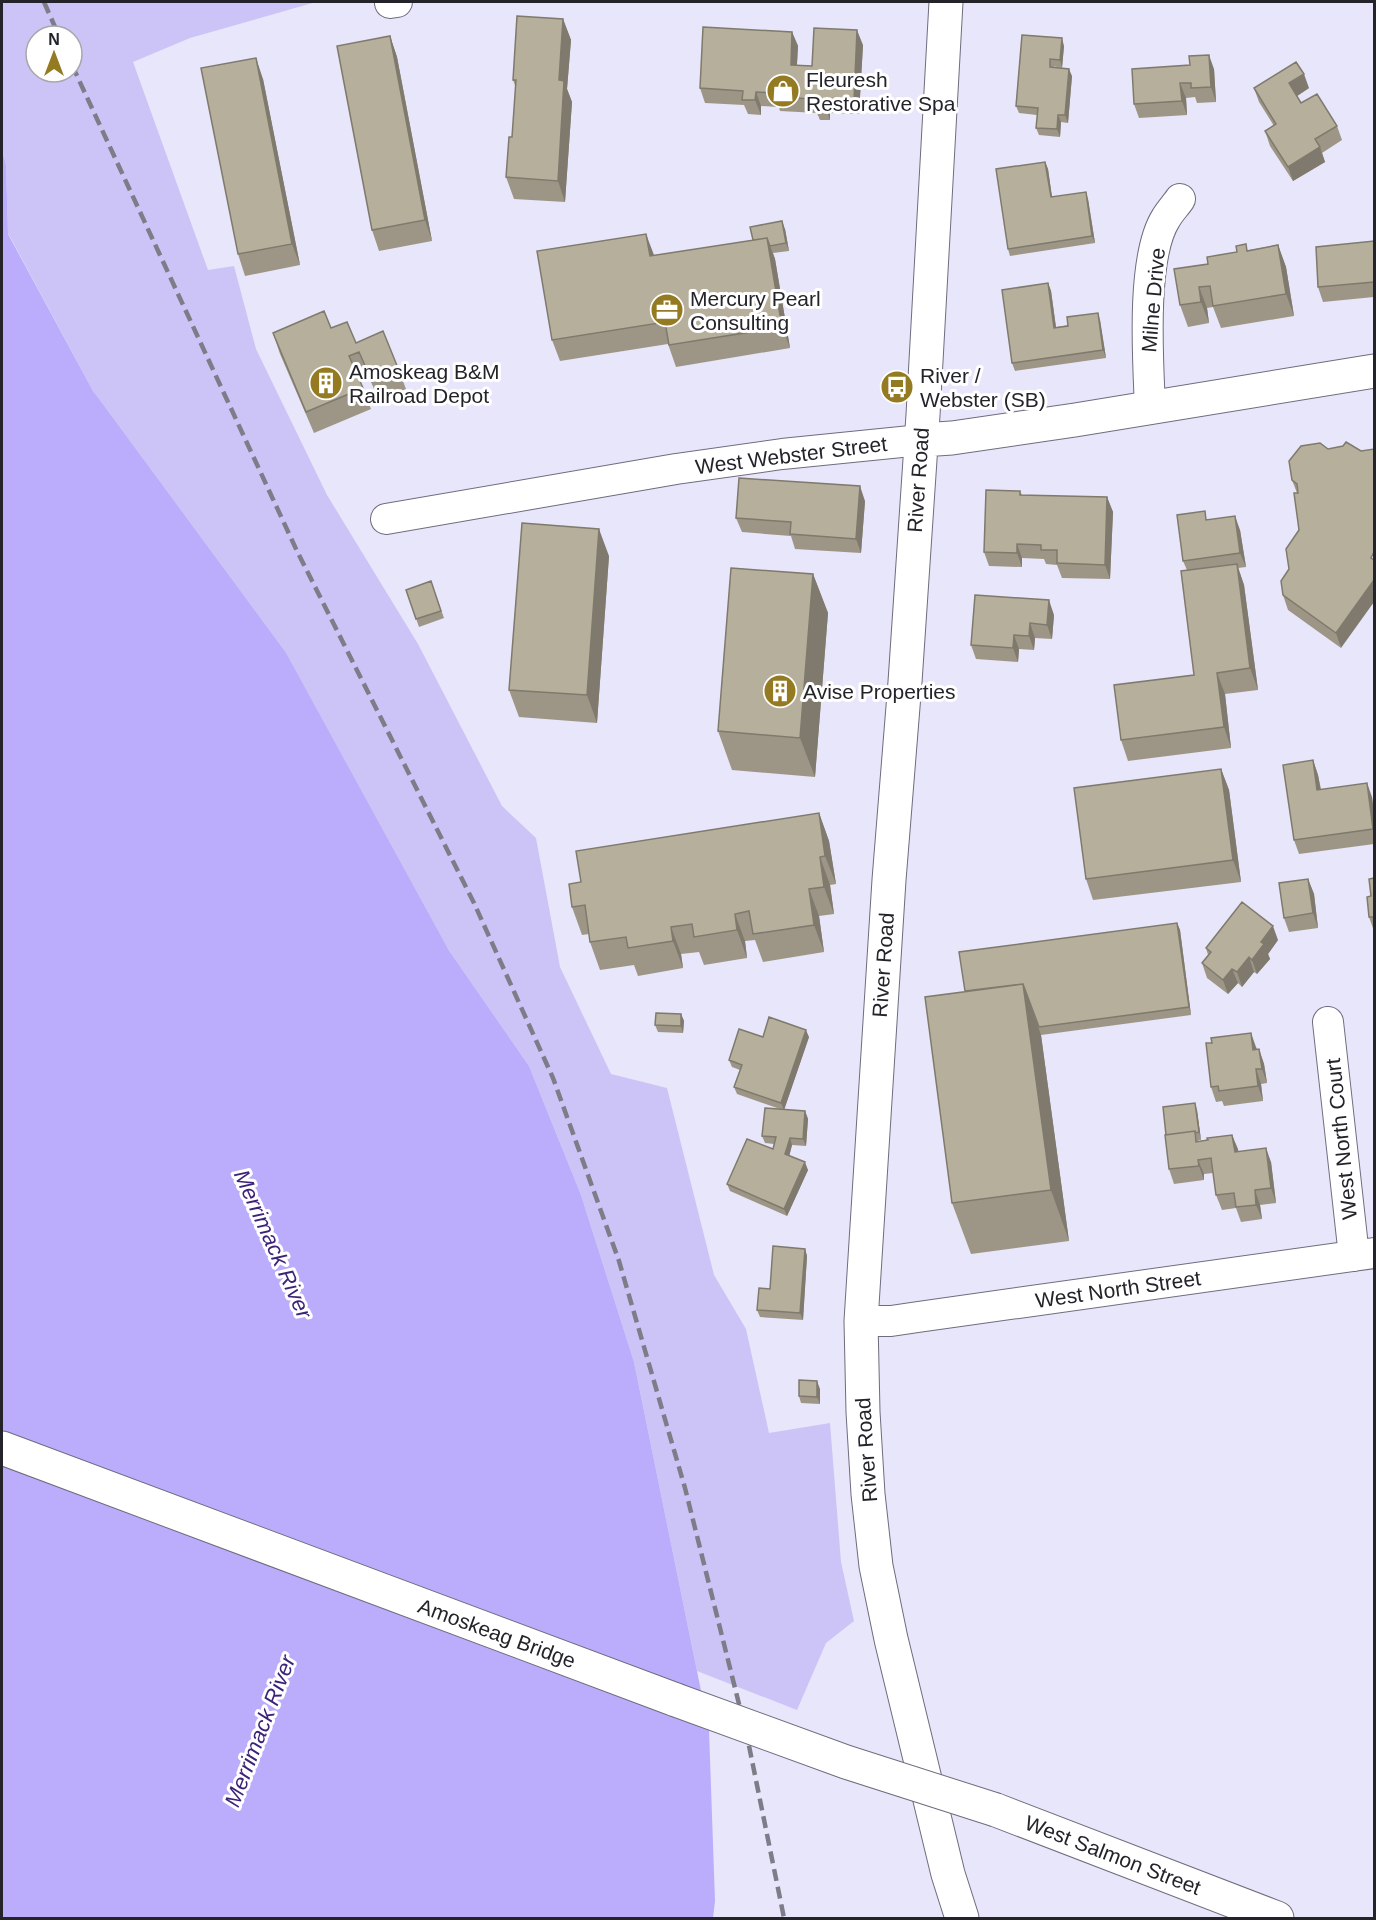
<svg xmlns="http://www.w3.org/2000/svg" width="1376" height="1920" font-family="Arial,sans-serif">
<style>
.green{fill:#ccc4f7;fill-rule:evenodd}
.water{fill:#bbadfb}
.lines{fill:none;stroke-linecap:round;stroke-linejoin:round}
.street-casing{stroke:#6f6c7e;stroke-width:32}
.secondary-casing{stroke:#6f6c7e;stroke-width:35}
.street{stroke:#fff;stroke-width:30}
.secondary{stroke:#fff;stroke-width:33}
.rail{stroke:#7e7c89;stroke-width:4.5;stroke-dasharray:12 6;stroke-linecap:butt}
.secondary-bridge-casing{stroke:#6f6c7e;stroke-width:35;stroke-linecap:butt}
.secondary-bridge{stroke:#fff;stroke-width:33}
.wall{fill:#9d9686}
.shaded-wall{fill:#7f7a6d}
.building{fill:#b6af9c;stroke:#7f7a6d;stroke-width:1.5}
.labels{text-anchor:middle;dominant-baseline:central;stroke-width:6;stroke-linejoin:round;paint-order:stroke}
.poi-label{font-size:21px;fill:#24232a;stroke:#fff;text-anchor:start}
.street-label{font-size:21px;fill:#24232a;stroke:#fff}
.water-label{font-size:22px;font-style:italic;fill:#3d2279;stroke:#fff}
</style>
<rect width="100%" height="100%" fill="#e8e6fa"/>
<path class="green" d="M2 2H316L190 38 133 62 208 270 234 266 256 349 327 495 418 644 502 806 536 838 560 967 611 1074 667 1088 714 1275 746 1329 769 1433 830 1423 841 1562 854 1621 826 1643 797 1710 697 1671 634 1362 581 1195 529 1066 448 949 93 391 8 233 6 165 2 150ZM36 36H72V72H36Z"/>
<path class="water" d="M2 150 6 165 8 234 93 391 286 653 448 949 529 1066 581 1195 634 1362 709 1730 715 1901 713 1918H2Z"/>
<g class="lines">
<g class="street-casing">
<path id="street" d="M390 3 397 2
M1150 407C1148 360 1141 257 1166 218 1170 211 1176 205 1180 199
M386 519 676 469 782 454 921 440
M1328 1022 1354 1256
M861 1321H891L918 1317 1374 1253"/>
</g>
<g class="secondary-casing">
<path id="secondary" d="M946 2 923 415 905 682 889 880 861 1321 863 1412 868 1494 876 1566 891 1639 948 1874 962 1918
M921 440 952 438 1075 420 1374 371
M2 1448 676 1700
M996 1810 1277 1918"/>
</g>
<use href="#street" class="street"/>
<use href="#secondary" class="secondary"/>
<path class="rail" d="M44 2 59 36
M72 65 297 551 474 903 553 1078 619 1261 685 1488 747 1736 784 1918"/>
<g class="secondary-bridge-casing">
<path id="secondary-bridge" d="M676 1700 846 1762 996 1810"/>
</g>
<use href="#secondary-bridge" class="secondary-bridge"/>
</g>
<path class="wall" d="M563 19 571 40 567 89 572 102 565 202 514 199 506 177 512 137 516 88 513 80Z
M792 32 798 46 797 65 812 66 863 45 859 114 830 113V120H820L817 113 780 111 779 107 761 106V115L748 114 744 105 705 103 700 88Z
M1022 35 1064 46 1062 68 1053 66 1072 76 1068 123 1061 122 1060 137 1039 135 1036 128 1037 115 1019 113 1016 106Z
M390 36 397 57 432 241 379 251 372 230Z
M1214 69 1216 102 1197 103 1195 97 1186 98 1187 115 1139 118 1134 104Z
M263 79 300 265 245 276 238 254Z
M1254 88H1309L1297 96 1301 103 1337 126 1342 140 1322 153 1325 162 1293 181 1270 146 1265 131 1274 126 1259 102Z
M1045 162 1048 169 1052 197 1088 199 1095 243 1010 256 1008 249Z
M785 229 789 251 773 253 775 259 790 348 676 367 668 344 560 361 552 340 654 256 753 240Z
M1374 241V297L1323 302 1318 287Z
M1278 245 1286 267 1294 316 1221 328 1213 307 1207 308 1209 323 1188 327 1180 305 1208 264 1249 250Z
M1048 283 1051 291 1056 327 1100 320 1106 358 1015 371 1012 363Z
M331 328 398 368 406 389 379 400 367 373 358 377 371 409 314 433 280 354 273 333Z
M1301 446 1341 648 1288 610 1283 595 1299 530 1297 493 1292 480Z
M1020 491 1022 495 1107 497 1113 512 1110 579 1062 578 1057 565 1046 564 1044 559 1022 558V567L989 566 984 552Z
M865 501 861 553 795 549 791 536 742 532 736 518Z
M1208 520 1240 530 1246 567 1238 568 1244 585 1258 690 1225 694 1231 748 1128 761 1121 740 1194 675 1187 570 1183 561Z
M609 556 597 723 519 717 509 690Z
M813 574 828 613 815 777 732 770 718 731Z
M431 581 444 618 419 627 406 590Z
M1054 615 1052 639 1035 638 1034 650 1019 649 1018 662 976 659 971 645Z
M1313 760 1318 775 1321 789 1372 797 1374 814V844L1299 854 1294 840Z
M1221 769 1229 790 1241 882 1093 900 1086 879Z
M819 813 829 841 836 884 830 885 834 914 819 916 824 952 763 962 755 940 745 941 747 958 704 965 699 952 681 954 683 968 638 976 634 965 600 970 590 942 589 934 582 935 572 907 581 882Z
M1374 878V931L1369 917 1371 896Z
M1308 879 1314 894 1318 928 1289 932 1284 918Z
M1177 923 1180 930 1191 1015 1041 1035 1069 1241 971 1254 952 1203 965 991Z
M1278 940 1268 954 1270 959 1257 974 1254 972 1242 987 1238 983 1228 994 1207 978 1202 963 1208 955 1206 948Z
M681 1014 684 1021 683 1033 658 1032 655 1025Z
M763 1037H809L784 1110 805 1111 808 1119 806 1146 792 1145 789 1156 808 1170 787 1216 730 1191 727 1184 773 1149 774 1144 765 1143 762 1136 783 1110 737 1094 734 1087 740 1070 732 1067 729 1060Z
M1256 1047 1257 1049H1259L1264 1064 1267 1083 1261 1084 1263 1101 1224 1106 1222 1101 1216 1102 1211 1087Z
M1197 1110 1201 1140H1198L1199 1141 1232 1135 1238 1151 1271 1162 1276 1203 1260 1205 1262 1219 1241 1222 1236 1208 1222 1210 1216 1195 1213 1173 1204 1174V1180L1174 1184 1169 1169 1166 1135Z
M805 1249 807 1256 803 1320 760 1317 757 1310 770 1289Z
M820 1389V1404L801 1403 799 1396Z"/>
<path class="shaded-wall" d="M563 19 571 40 567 89 572 102 565 202 558 181 559 80Z
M857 30 863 45 859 114 854 100Z
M792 32 798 46 796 79 791 65Z
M390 36 397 57 432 241 425 220Z
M1062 38 1064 46 1062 68 1060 60Z
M1209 55 1214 69 1216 102 1211 87Z
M256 58 263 79 300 265 292 244Z
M1069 69 1072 76 1068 123 1065 115Z
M1304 74 1309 88 1294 98 1289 83Z
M1180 83 1186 98 1187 115 1182 101Z
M756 92 761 106V115L755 100Z
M825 98 830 113V120L825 106Z
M1058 115 1061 122 1060 137 1057 129Z
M1320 147 1325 162 1293 181 1288 167Z
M1045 162 1048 169 1053 204 1051 197Z
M1086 192 1088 199 1095 243 1092 236Z
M782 221 785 229 789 251 786 243Z
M646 234 654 255 658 278 650 256Z
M767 238 775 259 790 348 782 327Z
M1278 245 1286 267 1294 316 1286 294Z
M1048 283 1051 291 1057 335 1054 328Z
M1199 287 1207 308 1209 323 1201 302Z
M1098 313 1100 320 1106 358 1103 350Z
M860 486 865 501 861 553 856 539Z
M1107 497 1113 512 1110 579 1105 565Z
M1235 516 1240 530 1246 567 1240 553Z
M599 529 609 556 597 723 587 695Z
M1017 544 1022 558V567L1017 553Z
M1237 564 1244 585 1258 690 1250 668Z
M813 574 828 613 815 777 800 738Z
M1374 580V602L1341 648 1336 633Z
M1049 600 1054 615 1052 639 1047 625Z
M1030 623 1035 638 1034 650 1029 636Z
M1014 635 1019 649 1018 662 1013 648Z
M1217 673 1225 694 1231 748 1224 727Z
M1313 760 1318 775 1323 804 1317 790Z
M1221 769 1229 790 1241 882 1233 860Z
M1367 783 1372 797 1374 814V833L1373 829Z
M819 813 829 841 836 884 825 856Z
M820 857 830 885 834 914 824 887Z
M1308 879 1314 894 1318 928 1313 913Z
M809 889 819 916 824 952 814 925Z
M735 914 745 941 747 958 737 930Z
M1177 923 1180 930 1191 1015 1189 1007Z
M1273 926 1278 940 1268 954 1270 959 1257 974 1252 960 1261 942Z
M671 927 681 954 683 968 673 941Z
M1249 957 1254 972 1242 987 1237 972Z
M1232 969 1238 983 1228 994 1223 980Z
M1023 984 1041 1035 1069 1241 1051 1190Z
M681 1014 684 1021 683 1033 681 1026Z
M806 1030 809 1037 784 1110 781 1103Z
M1251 1033 1256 1047 1259 1064 1253 1050Z
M1259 1049 1264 1064 1267 1083 1262 1069Z
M1256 1069 1261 1084 1263 1101 1258 1086Z
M1195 1103 1197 1110 1201 1140 1199 1132Z
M805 1111 808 1119 806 1146 803 1139Z
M1232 1135 1238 1149 1240 1166 1235 1152Z
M790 1138 792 1145 788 1161 785 1154Z
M1266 1148 1271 1162 1276 1203 1271 1188Z
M1198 1160 1204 1174V1180L1199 1166Z
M805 1162 808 1170 787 1216 784 1209Z
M1255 1190 1260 1205 1262 1219 1256 1205Z
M805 1249 807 1256 803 1320 800 1313Z
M817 1381 820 1389V1404L817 1397Z"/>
<path class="building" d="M517 16 563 19 559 80 564 81 558 181 506 177 509 137H512L516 80H513Z
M703 27 792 32 791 65 812 66 814 28 857 30 854 100 825 98V106L814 105V99L775 97V93L756 92 755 100H742L743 91 700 88Z
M1022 35 1062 38 1060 60 1050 59V67L1069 69 1065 115H1058L1057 129 1036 128 1038 108 1016 106Z
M390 36 425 220 372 230 337 46Z
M1209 55 1211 87 1191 88V83H1180L1182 101 1134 104 1132 69 1190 65 1189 56Z
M256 58 292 244 238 254 201 68Z
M1296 62 1304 74 1289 83 1301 103 1317 94 1337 126 1315 139 1320 147 1288 167 1265 131 1276 124 1254 88Z
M1045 162 1051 197 1086 192 1092 236 1008 249 996 169Z
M782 221 786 243 770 246 767 238 753 240 750 227Z
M646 234 650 256 767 238 782 327 669 345 665 322 552 340 537 251Z
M1374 241V282L1318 287 1316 247Z
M1246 244 1247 251 1278 245 1286 294 1213 306 1210 286 1199 287 1201 302 1180 305 1174 269 1208 264 1207 257 1237 252 1236 246Z
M1048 283 1054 328 1068 326 1067 317 1098 313 1103 350 1012 363 1002 290Z
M324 311 331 328 347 322 356 343 383 331 398 368 371 379 359 352 349 356 363 388 306 412 273 333Z
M1346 442 1361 451 1374 449V552L1371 558 1374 560V580L1336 633 1283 595 1281 581 1289 569 1286 549 1299 530 1294 493H1298L1297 484 1292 480 1289 461 1301 446 1320 443 1328 449 1343 446Z
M739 478 860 486 856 539 790 534 791 522 736 518Z
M986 490 1020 491V495L1107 497 1105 565 1057 563V550H1041V545L1017 544V553L984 552Z
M1205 511 1206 520 1235 516 1240 553 1183 561 1177 515Z
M522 523 599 529 587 695 509 690Z
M1237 564 1250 668 1217 673 1224 727 1121 740 1114 685 1194 675 1181 571Z
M731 568 813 574 800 738 718 731Z
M431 581 441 611 416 619 406 590Z
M975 595 1049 600 1047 625 1030 623 1029 636 1014 635 1013 648 971 645Z
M1313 760 1317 790 1367 783 1373 829 1294 840 1283 765Z
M1221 769 1233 860 1086 879 1074 788Z
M819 813 825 856 820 857 824 887 809 889 814 925 753 934 749 911 735 914 737 930 694 937 692 924 671 927 673 941 628 948 626 937 590 942 585 905 572 907 569 884 581 882 576 851Z
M1374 878V918V917H1369L1367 897 1371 896 1369 879Z
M1308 879 1313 913 1284 918 1279 883Z
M1242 902 1273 926 1261 942 1264 944 1252 960 1249 957 1237 972 1232 969 1223 980 1202 963 1211 952 1206 948Z
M1177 923 1189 1007 1039 1027 1023 984 965 991 959 952Z
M1023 984 1051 1190 952 1203 925 997Z
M656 1013 681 1014V1026L655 1025Z
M769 1017 806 1030 781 1103 734 1087 742 1065 729 1060 739 1029 763 1037Z
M1251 1033 1253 1050 1259 1049 1262 1069H1256L1258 1086 1219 1091 1218 1086 1211 1087 1206 1043H1212L1211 1038Z
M1195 1103 1199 1132 1195 1133V1131L1166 1135 1163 1107Z
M765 1108 805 1111 803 1139 790 1138 785 1154 805 1162 784 1209 727 1184 747 1139 773 1149 776 1137 762 1136Z
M1195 1131 1196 1142 1208 1140 1207 1138 1232 1135 1235 1152 1266 1148 1271 1188 1255 1190 1256 1205 1236 1207 1234 1193 1216 1195 1211 1158 1198 1160 1199 1166 1169 1169 1165 1135Z
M773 1246 805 1249 800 1313 757 1310 759 1288 770 1289Z
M799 1380 817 1381V1397L799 1396Z"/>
<defs>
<g id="shop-disc" transform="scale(1.725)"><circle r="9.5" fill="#947a21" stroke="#fff"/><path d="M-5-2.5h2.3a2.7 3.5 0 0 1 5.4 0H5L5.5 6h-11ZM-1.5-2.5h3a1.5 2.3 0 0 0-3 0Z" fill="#fff"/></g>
<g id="office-disc" transform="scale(1.725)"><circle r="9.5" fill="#947a21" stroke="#fff"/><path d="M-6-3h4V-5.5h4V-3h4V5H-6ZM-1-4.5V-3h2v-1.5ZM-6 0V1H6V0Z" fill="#fff"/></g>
<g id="building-disc" transform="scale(1.725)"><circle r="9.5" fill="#947a21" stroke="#fff"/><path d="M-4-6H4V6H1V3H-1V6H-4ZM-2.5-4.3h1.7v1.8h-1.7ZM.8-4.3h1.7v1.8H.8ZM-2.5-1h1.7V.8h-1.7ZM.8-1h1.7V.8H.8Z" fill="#fff"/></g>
<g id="bus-disc" transform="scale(1.725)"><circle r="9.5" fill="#947a21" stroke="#fff"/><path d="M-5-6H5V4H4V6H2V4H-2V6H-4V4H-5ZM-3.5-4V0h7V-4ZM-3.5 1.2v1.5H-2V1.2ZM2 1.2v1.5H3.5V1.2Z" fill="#fff"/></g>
</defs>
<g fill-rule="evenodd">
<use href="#shop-disc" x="783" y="91"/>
<use href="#office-disc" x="667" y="310"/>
<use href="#building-disc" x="326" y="383"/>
<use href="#bus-disc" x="897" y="387"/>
<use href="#building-disc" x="780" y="691"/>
</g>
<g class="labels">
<g class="poi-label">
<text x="806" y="79">Fleuresh<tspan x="806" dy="24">Restorative Spa</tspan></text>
<text x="690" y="298">Mercury Pearl<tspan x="690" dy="24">Consulting</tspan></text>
<text x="349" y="371">Amoskeag B&amp;M<tspan x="349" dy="24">Railroad Depot</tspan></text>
<text x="920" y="375">River /<tspan x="920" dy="24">Webster (SB)</tspan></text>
<text x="803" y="691">Avise Properties</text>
</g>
<g class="street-label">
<text transform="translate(1153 300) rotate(-85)">Milne Drive</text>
<text transform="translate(791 455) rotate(-7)">West Webster Street</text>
<text transform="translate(918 480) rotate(-86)">River Road</text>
<text transform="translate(883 965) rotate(-86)">River Road</text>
<text transform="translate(1341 1139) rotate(-96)">West North Court</text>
<text transform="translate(1118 1289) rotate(-8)">West North Street</text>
<text transform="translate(866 1450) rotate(-94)">River Road</text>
<text transform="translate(497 1633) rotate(20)">Amoskeag Bridge</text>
<text transform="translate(1113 1855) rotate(21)">West Salmon Street</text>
</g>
<g class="water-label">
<text transform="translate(273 1244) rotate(66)">Merrimack River</text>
<text transform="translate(260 1731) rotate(-69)">Merrimack River</text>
</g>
</g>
<rect width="1376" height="1920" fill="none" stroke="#24232a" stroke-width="6"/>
<g transform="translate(54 54)"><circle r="28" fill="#ffffff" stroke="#a7a7aa" stroke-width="1.5"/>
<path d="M0-4.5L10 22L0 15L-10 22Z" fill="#947a21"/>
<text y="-9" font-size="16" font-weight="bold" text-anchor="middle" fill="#24232a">N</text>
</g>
</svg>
